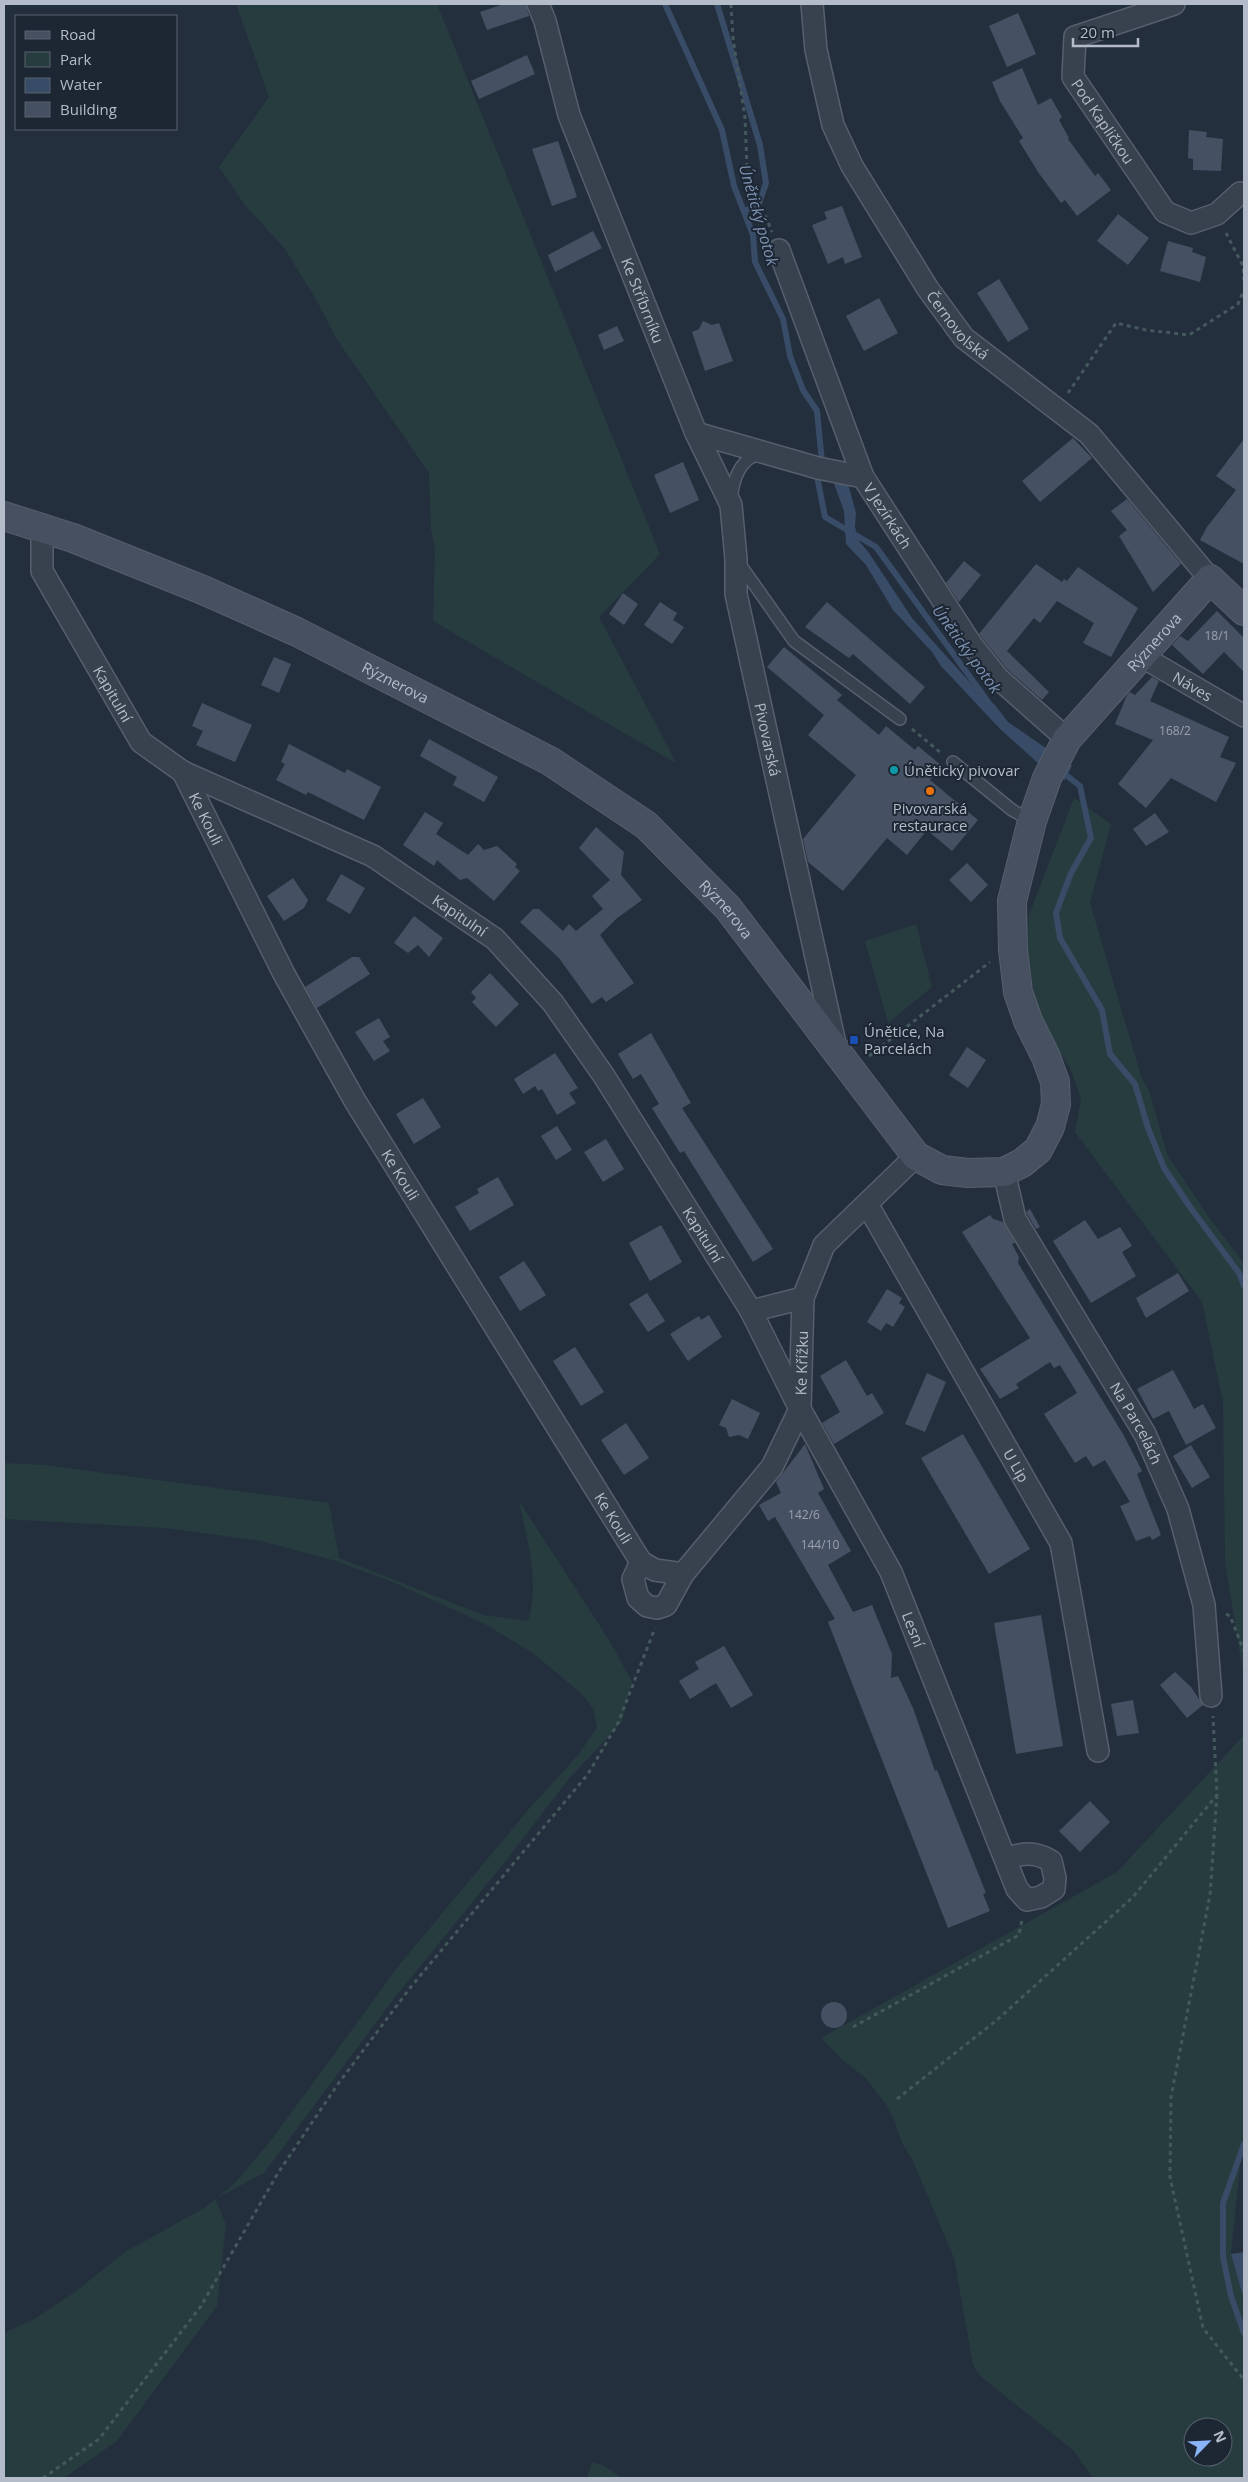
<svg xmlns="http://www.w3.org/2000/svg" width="1248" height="2482" font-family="'Open Sans',sans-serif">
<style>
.green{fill:#263c3f;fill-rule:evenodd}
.water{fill:#394c67}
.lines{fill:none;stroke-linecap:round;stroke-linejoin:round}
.stream{stroke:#394c67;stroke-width:6}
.building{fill:#455162}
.lane-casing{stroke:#565f6c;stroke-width:14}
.street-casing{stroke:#565f6c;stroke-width:24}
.secondary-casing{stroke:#565f6c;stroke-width:30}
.path{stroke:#44595c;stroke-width:3;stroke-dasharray:4 4;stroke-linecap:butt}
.lane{stroke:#38414e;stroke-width:11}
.street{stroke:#38414e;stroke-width:21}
.secondary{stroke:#465061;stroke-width:28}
.culture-dot{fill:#0f9aa8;stroke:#1d2633;stroke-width:2}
.food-dot{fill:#e8710a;stroke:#1d2633;stroke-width:2}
.transit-dot{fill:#1a4fb4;stroke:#1d2633;stroke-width:2}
.labels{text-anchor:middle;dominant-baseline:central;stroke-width:4;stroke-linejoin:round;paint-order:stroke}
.number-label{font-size:12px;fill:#98a1af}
.street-label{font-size:15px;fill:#b4bcc9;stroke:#1d2633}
.poi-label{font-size:15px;fill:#b4bcc9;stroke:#1d2633;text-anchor:start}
.water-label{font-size:16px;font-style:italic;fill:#7c92b1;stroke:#1d2633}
</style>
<rect width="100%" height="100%" fill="#242f3e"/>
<path class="green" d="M236 4H437L660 554 599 617 677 764 433 621 435 550 431 529 429 473 336 338 318 303 285 249 244 204 219 167 269 97Z
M1074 798 1111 824 1090 903 1141 1076 1150 1093 1167 1154 1210 1219 1244 1263V1679L1225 1562 1223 1402 1202 1302 1075 1132 1081 1098 1070 1068 1038 1018 1027 948 1029 915Z
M916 924 932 987 888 1023 865 941Z
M4 1463 45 1465 329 1503 339 1558 483 1615 528 1621C540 1581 527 1540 519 1501L609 1640 632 1681 622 1722 567 1781 501 1867 392 2001 264 2173 215 2199 226 2224 217 2306 117 2441 64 2478H4V2333L36 2318 75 2292 125 2252 206 2207 237 2181 272 2139 400 1964 528 1810 578 1755 597 1728 594 1710 583 1695 533 1653 483 1623 395 1583 336 1561 261 1541 164 1528 4 1519Z
M1244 1735V2127L1231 2254 1244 2300V2478H1093L1073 2450 980 2376 973 2365 954 2258 912 2159 902 2143 894 2120 884 2102 866 2078 841 2059 821 2038 1117 1872ZM1193 2427H1223V2457H1193Z
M592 2462 603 2465 622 2478H587Z"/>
<path class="water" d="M833 481 848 484 856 513 855 527 859 541 869 553 912 618 984 698 994 704 1008 722 1072 766 1065 780 1039 764 1000 729 941 666 932 652 893 610 866 565 846 544 844 511Z
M1244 2252V2300L1231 2254Z"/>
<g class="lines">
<path class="stream" d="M665 4 722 130 734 186 753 235 755 262 783 319 790 356 803 390 817 411 822 462 817 476 825 517 876 547 991 706
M717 4 760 145 766 183 759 203 745 211
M1061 771 1080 786 1091 838 1071 873 1056 913 1060 938 1102 1010 1110 1054 1135 1084 1148 1128 1164 1168 1190 1207 1239 1273 1244 1286
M1244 2144 1223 2203V2257L1231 2296 1244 2333"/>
</g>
<path class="building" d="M504 4H526L529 16 487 30 480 12Z
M1018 13 1036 54 1007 67 989 26Z
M527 55 535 74 479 99 471 81Z
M1022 68 1038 105 1051 98 1062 117 1059 120 1069 138 1068 139 1095 176 1098 173 1111 190 1077 216 1065 200 1061 203 1038 172 1019 141 1023 138 1000 101 992 82Z
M1189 130 1207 132 1206 137 1223 139 1221 171 1193 170V159L1188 158Z
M558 141 577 197 552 206 532 149Z
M842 206 862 257 845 264 843 257 828 264 812 225 827 219 824 212Z
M1118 214 1149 238 1128 265 1097 241Z
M593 231 602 248 555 272 548 255Z
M1168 241 1193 248 1192 252 1206 257 1200 282 1160 271Z
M999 279 1029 329 1008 342 977 293Z
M879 298 898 333 864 351 846 316Z
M703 321 712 325 719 323 733 361 705 371 692 332 699 329Z
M617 326 624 341 604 350 598 335Z
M1073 438 1092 458 1040 502 1022 481Z
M1244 439V564L1200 540 1207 527 1236 490 1216 476Z
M683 462 699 500 670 513 654 475Z
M1127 499 1181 564 1153 592 1119 536 1127 530 1111 511Z
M964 561 981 575 959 602 946 583Z
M1036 564 1062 582 1064 579 1067 581 1078 567 1138 608 1111 657 1083 643 1094 623 1057 601 1040 623 1034 618 1007 651 1049 692 1042 700 1007 669 979 634Z
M623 593 638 604 624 625 609 614Z
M660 602 677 613 673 620 684 627 672 644 644 625Z
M827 602 925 687 910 704 853 654 849 658 805 627Z
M1217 611 1244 638V672L1224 652 1203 674 1172 645 1180 636 1188 641Z
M784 647 842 695 837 700 879 735 886 726 915 750 918 746 942 766 930 780 978 820 952 851 927 830 907 855 887 838 843 891 808 862 803 839 856 775 808 735 824 715 767 667Z
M274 657 291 664 279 693 261 685Z
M1152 677 1159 681 1150 701 1229 737 1220 757 1236 763 1216 802 1171 778 1146 808 1118 784 1153 740 1115 724 1127 695 1130 692 1135 695Z
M202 703 252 725 235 762 196 745 203 731 192 726Z
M429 739 498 777 484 802 453 785 457 777 420 756Z
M289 744 345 773 347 769 381 787 364 820 308 792 306 795 276 780 285 764 281 762Z
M425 812 443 823 436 834 468 855 478 844 484 850 497 846 517 864 515 867 520 871 494 901 467 878 460 880 437 860 434 866 403 845Z
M1155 813 1169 832 1146 846 1133 829Z
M596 827 624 852 621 875 642 900 616 919 600 935 634 983 606 1002 602 997 592 1004 559 958 520 922 533 909H539L563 931 569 924 576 931 603 909 592 896 610 880 579 848Z
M967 863 988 885 971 902 949 880Z
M341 874 365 888 350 914 326 900Z
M293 878 308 900 304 908 284 921 267 896Z
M414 916 443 938 429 957 418 945 408 953 394 943Z
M352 957H359L370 974 317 1008 305 987Z
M490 973 519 1004 496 1027 472 1002 476 998 471 992Z
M379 1018 390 1037 383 1041 390 1051 374 1061 355 1032Z
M651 1033 691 1103 682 1108 773 1249 753 1262 684 1151 680 1153 652 1108 659 1104 641 1074 633 1079 618 1054Z
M967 1047 986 1060 968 1088 949 1075Z
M555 1053 578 1088 569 1093 576 1103 557 1115 542 1089 538 1091 535 1086 523 1094 514 1079Z
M423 1098 441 1127 414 1144 396 1114Z
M557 1126 572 1150 556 1160 541 1136Z
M606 1139 624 1169 603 1182 584 1152Z
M498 1177 514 1205 470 1231 455 1207 479 1193 477 1189Z
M1030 1209 1040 1227 1036 1229 1027 1214 1026 1212Z
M990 1215 993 1219 1003 1222 1015 1243 1012 1244 1019 1257 1018 1263 1027 1278 1123 1434 1142 1471 1137 1474 1161 1535 1152 1540 1150 1536 1136 1541 1120 1506 1130 1502 1105 1460 1093 1467 1086 1456 1075 1463 1044 1414 1077 1393 1060 1365 1054 1368 1050 1362 1016 1384 1019 1388 1000 1399 980 1369 1030 1338 962 1232Z
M1085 1220 1098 1239 1120 1227 1132 1246 1122 1252 1136 1276 1091 1303 1053 1241Z
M661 1225 682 1262 650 1281 629 1243Z
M524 1261 546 1295 520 1311 499 1277Z
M1178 1273 1189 1291 1146 1318 1136 1298Z
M887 1289 902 1298 899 1303 905 1307 893 1327 886 1323 881 1331 867 1322Z
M647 1293 665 1321 648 1332 629 1304Z
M709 1315 722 1337 688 1361 670 1334 699 1316 701 1320Z
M575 1347 604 1392 581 1406 553 1361Z
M846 1360 867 1396 872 1393 884 1413 834 1444 822 1423 840 1412 820 1376Z
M1173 1370 1194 1409 1203 1404 1216 1428 1186 1445 1169 1411 1153 1419 1137 1389Z
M927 1373 946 1382 925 1432 905 1424Z
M732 1399 760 1413 748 1439 739 1435 729 1437 726 1428 719 1425Z
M626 1423 649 1458 624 1475 601 1440Z
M963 1434 1030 1549 989 1574 921 1458Z
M805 1444 824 1489 818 1493 851 1551 828 1565 853 1612 872 1605 892 1654 891 1678 898 1676 913 1708 935 1771 937 1770 986 1893 983 1894 990 1911 948 1928 828 1622 835 1619 775 1517 768 1521 759 1505 781 1493 776 1482Z
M1191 1445 1210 1477 1192 1488 1173 1456Z
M1041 1615 1063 1746 1016 1754 994 1623Z
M724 1646 753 1695 731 1708 716 1683 690 1699 679 1681 699 1669 695 1662Z
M1175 1672 1191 1687 1203 1705 1187 1718 1160 1685Z
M1133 1700 1139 1733 1117 1736 1111 1704Z
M1090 1801 1110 1822 1080 1852 1059 1831Z
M821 2015a13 13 0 1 1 26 0a13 13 0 1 1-26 0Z"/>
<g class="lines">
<g class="lane-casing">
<path id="lane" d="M731 500C733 480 739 458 762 453
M739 563 794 641 900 719
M953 762 1012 810 1032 821"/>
</g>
<g class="street-casing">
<g id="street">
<path id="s1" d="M538 4 545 21 569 115 696 433 731 505 736 559V594L836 1048"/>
<path id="s2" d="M812 4 816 50 833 125 852 166 928 289 964 338 1089 434 1210 579"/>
<path id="s3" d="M1174 4 1075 37 1073 77 1165 212 1191 223 1217 214 1240 193"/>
<path id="s4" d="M779 250 863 477 971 644 998 678 1067 739"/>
<path d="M696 433 818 468 863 477"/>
<path id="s5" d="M42 528V571L141 742 183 772 373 856 495 939 553 1003 604 1076 751 1311 800 1409 891 1572 1017 1889 1027 1900 1041 1897 1054 1889 1055 1878 1051 1861C1034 1851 1022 1853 1005 1859"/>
<path id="s6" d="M1141 656 1244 716"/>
<path id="s7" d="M183 772 284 974 355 1101 641 1562 633 1579 638 1598 647 1606 657 1608 666 1605 683 1574 772 1467 800 1409 803 1298 824 1245 916 1156"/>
<path id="s8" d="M1004 1172 1015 1219 1145 1434 1178 1509 1204 1605 1211 1696"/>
<path id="s9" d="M867 1204 1061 1543 1098 1751"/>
<path d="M751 1311 803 1298"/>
<path d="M641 1562 655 1570 683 1574"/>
</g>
</g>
<g class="secondary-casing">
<g id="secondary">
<path id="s10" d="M4 516 73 538 203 590 297 632 550 761 646 825 728 908 916 1156 942 1170 968 1173 1004 1172 1022 1163 1038 1150 1050 1127 1056 1104 1055 1082 1046 1057 1028 1021 1018 992 1013 950 1012 901 1032 821 1047 778 1067 739 1210 579 1244 611"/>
</g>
</g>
<path class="path" d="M731 4 733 38 745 118 747 169 772 232
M1226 233 1243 266 1244 281
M1068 393 1116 323 1146 330 1189 335 1238 304 1244 290
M912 729 940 752
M869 1056 990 962
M1226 1614 1230 1616 1244 1651
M1217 1795 1210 1895 1171 2097 1170 2177 1203 2328 1244 2380
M853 2027 1019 1935 1022 1920
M897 2099 997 2020 1133 1897 1217 1795 1213 1716
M43 2478 99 2439 201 2306 278 2173 338 2084 410 1988 588 1774 618 1723 655 1628"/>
<use href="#lane" class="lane"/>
<use href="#street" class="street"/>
<use href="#secondary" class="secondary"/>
</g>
<circle class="culture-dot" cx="894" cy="770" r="5"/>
<circle class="food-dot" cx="930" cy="791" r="5"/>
<rect class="transit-dot" x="849" y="1035" width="10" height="10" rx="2.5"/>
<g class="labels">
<g class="number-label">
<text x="1217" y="635">18/1</text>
<text x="1175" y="730">168/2</text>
<text x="804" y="1514">142/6</text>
<text x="820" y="1544">144/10</text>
</g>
<g class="street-label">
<text stroke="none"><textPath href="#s3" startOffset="198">Pod Kapličkou</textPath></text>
<text stroke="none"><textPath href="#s1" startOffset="315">Ke Stříbrníku</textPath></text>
<text stroke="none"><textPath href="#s2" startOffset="360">Černovolská</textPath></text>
<text stroke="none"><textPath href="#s4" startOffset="288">V Jezírkách</textPath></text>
<text stroke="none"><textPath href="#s10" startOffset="1838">Rýznerova</textPath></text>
<text stroke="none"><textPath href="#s10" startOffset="426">Rýznerova</textPath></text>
<text stroke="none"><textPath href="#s6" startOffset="60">Náves</textPath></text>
<text stroke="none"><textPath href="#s5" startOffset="185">Kapitulní</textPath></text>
<text stroke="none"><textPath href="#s1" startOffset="776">Pivovarská</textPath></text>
<text stroke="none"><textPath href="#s7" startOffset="52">Ke Kouli</textPath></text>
<text stroke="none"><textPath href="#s10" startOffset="831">Rýznerova</textPath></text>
<text stroke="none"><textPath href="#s5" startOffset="605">Kapitulní</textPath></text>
<text stroke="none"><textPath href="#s7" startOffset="458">Ke Kouli</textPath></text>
<text stroke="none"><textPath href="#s5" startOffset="1010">Kapitulní</textPath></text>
<text stroke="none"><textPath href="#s7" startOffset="1269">Ke Křížku</textPath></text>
<text stroke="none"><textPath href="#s8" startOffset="286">Na Parcelách</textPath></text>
<text stroke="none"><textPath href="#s9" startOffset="301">U Lip</textPath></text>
<text stroke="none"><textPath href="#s7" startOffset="862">Ke Kouli</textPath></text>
<text stroke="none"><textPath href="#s5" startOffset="1458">Lesní</textPath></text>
</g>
<g class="poi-label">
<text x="904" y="770">Únětický pivovar</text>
<text x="930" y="808" text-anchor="middle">Pivovarská<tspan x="930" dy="17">restaurace</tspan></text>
<text x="864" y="1031">Únětice, Na<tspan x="864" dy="17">Parcelách</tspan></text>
</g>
<g class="water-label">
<text transform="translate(759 215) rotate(74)">Únětický potok</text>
<text transform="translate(967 649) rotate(54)">Únětický potok</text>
</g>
</g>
<rect width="1248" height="2482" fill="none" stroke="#b4bcc9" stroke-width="10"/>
<rect x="15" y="15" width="162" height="115" fill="#1d2633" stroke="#59626f"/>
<rect x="25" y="31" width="25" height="8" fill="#465061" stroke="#59626f"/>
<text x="60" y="40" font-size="15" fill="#b4bcc9">Road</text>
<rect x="25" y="52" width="25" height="15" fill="#263c3f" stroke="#59626f"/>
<text x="60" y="65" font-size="15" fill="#b4bcc9">Park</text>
<rect x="25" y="78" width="25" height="15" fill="#394c67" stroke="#59626f"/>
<text x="60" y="90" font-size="15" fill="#b4bcc9">Water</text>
<rect x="25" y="102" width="25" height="15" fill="#455162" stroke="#59626f"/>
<text x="60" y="115" font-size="15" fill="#b4bcc9">Building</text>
<g transform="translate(1208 2442) rotate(66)"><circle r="24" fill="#1d2633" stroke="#59626f"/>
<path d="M0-4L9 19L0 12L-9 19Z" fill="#8ab4f8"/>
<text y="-8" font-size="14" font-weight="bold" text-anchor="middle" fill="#b4bcc9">N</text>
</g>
<path d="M1073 38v8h65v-8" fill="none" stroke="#b4bcc9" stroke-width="2.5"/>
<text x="1080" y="38" font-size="15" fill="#b4bcc9" stroke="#1d2633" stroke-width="4" paint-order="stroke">20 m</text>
</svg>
